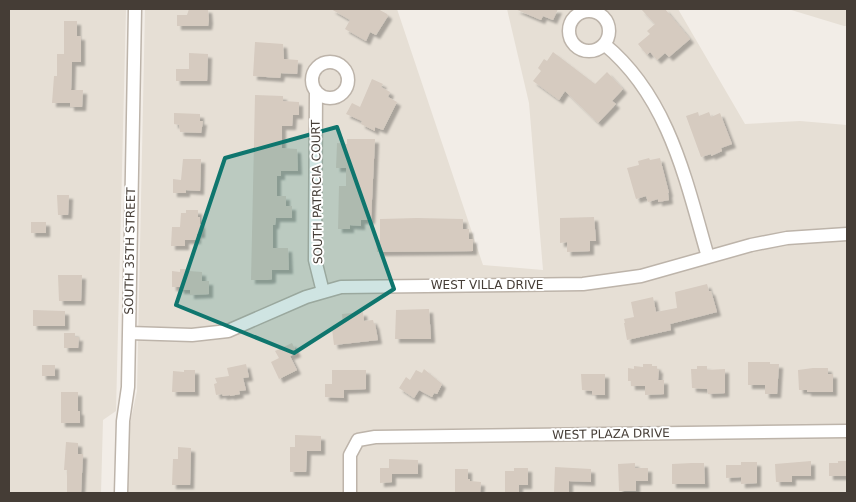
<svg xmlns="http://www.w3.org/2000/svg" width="856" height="502" font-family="'DejaVu Sans',sans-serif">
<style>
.residential{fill:#e6dfd5}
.building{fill:#d6cbc0;filter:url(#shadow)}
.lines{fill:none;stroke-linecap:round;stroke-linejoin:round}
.minor-casing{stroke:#bdb4aa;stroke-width:15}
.minor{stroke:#fff;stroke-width:12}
.marked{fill:#0f766e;fill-opacity:0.2;stroke:#0f766e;stroke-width:4;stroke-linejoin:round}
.labels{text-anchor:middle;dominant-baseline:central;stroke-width:4;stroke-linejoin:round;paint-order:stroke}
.street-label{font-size:12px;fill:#453d36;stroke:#fff}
</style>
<defs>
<filter id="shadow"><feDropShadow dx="4" dy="4" stdDeviation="1" flood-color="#0004"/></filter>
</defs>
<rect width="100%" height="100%" fill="#f2ede7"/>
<path class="residential" d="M9 9H126L116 411 103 420 101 493H9Z
M145 9H397L483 265 543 270 529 103 507 9H678L745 124 800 121 847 125V493H128L129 428 137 391Z
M788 9H847V26H844Z"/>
<path class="building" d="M189 9H208L209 20 208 26H177V15H187Z
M331 9H378L387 14 388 16 376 35 370 32 366 41 345 29 350 20Z
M515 9H558L553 20 543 16 541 20Z
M641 9H665L690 39 669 57 665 53 657 60 650 52 647 55 638 44 650 34 647 31 655 24Z
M64 21H77V36H81V62H72L71 90H83L82 107H70V103H52L54 76H57V54H64Z
M255 42 283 44 284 59 298 60 297 74 281 73 280 78 253 76Z
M553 52 595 84 607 72 623 89 612 101 616 104 598 123 565 91 559 100 533 81 541 71 538 68 544 59 547 61Z
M189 53 208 54 207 81H176V69H189Z
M372 79 383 84 381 87 390 92 388 97 397 102 383 130 375 127V131L361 124 362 121 346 114 352 103 360 107Z
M255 95 283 96V101L299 102V115H293L292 126H282V148L297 149 298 171H281V176H277V196H286V206H292V218H276L275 225H273V248H288L289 270H272V279L268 280H251Z
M698 112 699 116 709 112 711 117 720 113 732 144 721 148 722 151 711 156V154L701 157 686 116Z
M174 113 200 114V121H203L201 133 180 132 179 125 174 124Z
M347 139H375L371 220H361V226L350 225V229H338L339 186H346V168H336L337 143 347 144Z
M649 158 650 160 660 158 669 193H668L669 200 658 202V199L648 202 646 196 636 199 627 168 639 165 638 161Z
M183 159H201L200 191 186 190V193H173V179L181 180Z
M57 195H69L68 215H58Z
M186 210H198V217H200V224H201V234H197V240H185V246H171L172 227H180L181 213H186Z
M594 217 596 241H590V251L567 252V242L560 243V218Z
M417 218 463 219V229H469V239H473V251L377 252 376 240H380V219Z
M31 222H46V233H31Z
M180 269H189V271L202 272V281H209V294L190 295V290H180V287H172V271L180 272Z
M58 275H82L81 301H59Z
M707 284 709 291H711L717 312 670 324 671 330 627 340 624 323H625L624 319 634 317 631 302 653 297 656 312 677 308 675 292Z
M429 309 431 339H395L396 310Z
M33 310 65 311V326H33Z
M363 312 364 321 373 320 374 324H375L378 340 334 345 332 329H335L333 325 343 324 342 314Z
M64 333H75V337H79L78 348H64Z
M292 343 297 353 290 356 297 370 279 379 271 362 279 358 275 351Z
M748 362H770V364H779L777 394H765V385H748Z
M246 364 249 377 243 378 246 390 239 391 240 394 230 396V395L223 396 222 394 216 395 214 384 217 383 215 378 229 376 227 368Z
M643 364H652V366H657V369H659L658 380H664V394L645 395V386H631V381H628V368L634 369V366L643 367Z
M42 365H55V376H42Z
M697 366H707V370L725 369V393L708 394 707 389 692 388 691 369H697Z
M813 368H828V374H833V392H807V390H799L798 370Z
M424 369 442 384 437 394 434 393 432 397 419 390 414 398 399 388 406 377 410 380 416 370 422 373Z
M184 370H195V392H172L173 371 184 372Z
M332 370H366V389L344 390V398L325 397V384H332Z
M581 374H605V395H592V391L582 390Z
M61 392H78V411H80V423H61Z
M295 435 321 436V451H307L306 472H290V447H295Z
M66 442 78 443V454H83L81 493H67V470H64Z
M178 447 191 448 190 485H172L173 459H178Z
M389 459 418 460V474H392V482L380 483V468H389Z
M811 461V476H792V482H776L775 464Z
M838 461H847V476H829V463H838Z
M741 462H757V483L741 484V477L726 478V465H741Z
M635 463V468H648V481H636V491H619L618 464Z
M692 463H704L705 484H672V464Z
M555 467 591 469V482L569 481V493H554Z
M514 468H528V485H519V493H505V471H514Z
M455 469H468V479H470V481L481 482 480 493H455Z"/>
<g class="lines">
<g class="minor-casing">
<path id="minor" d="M569 31a20 20 0 1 1 40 0a20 20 0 1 1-40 0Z
M604 44C669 97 686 181 708 257
M312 80a18 18 0 1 1 36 0a18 18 0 1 1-36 0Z
M316 91 315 260 323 292
M129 333 192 335 228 331 306 297 341 287 583 284 641 276 751 245 787 238 847 234
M121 493 123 421 128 387 135 9
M350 493V455L358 440 375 437 847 431"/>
</g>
<use href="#minor" class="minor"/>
</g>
<path class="marked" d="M337 127 394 289 294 353 176 305 225 158Z"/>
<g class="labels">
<g class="street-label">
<text transform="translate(317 192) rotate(-91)">SOUTH PATRICIA COURT</text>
<text transform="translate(130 251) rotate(-89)">SOUTH 35TH STREET</text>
<text x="487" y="285">WEST VILLA DRIVE</text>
<text transform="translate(611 434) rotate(-1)">WEST PLAZA DRIVE</text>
</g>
</g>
<rect width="856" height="502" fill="none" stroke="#453d36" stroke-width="20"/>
</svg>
